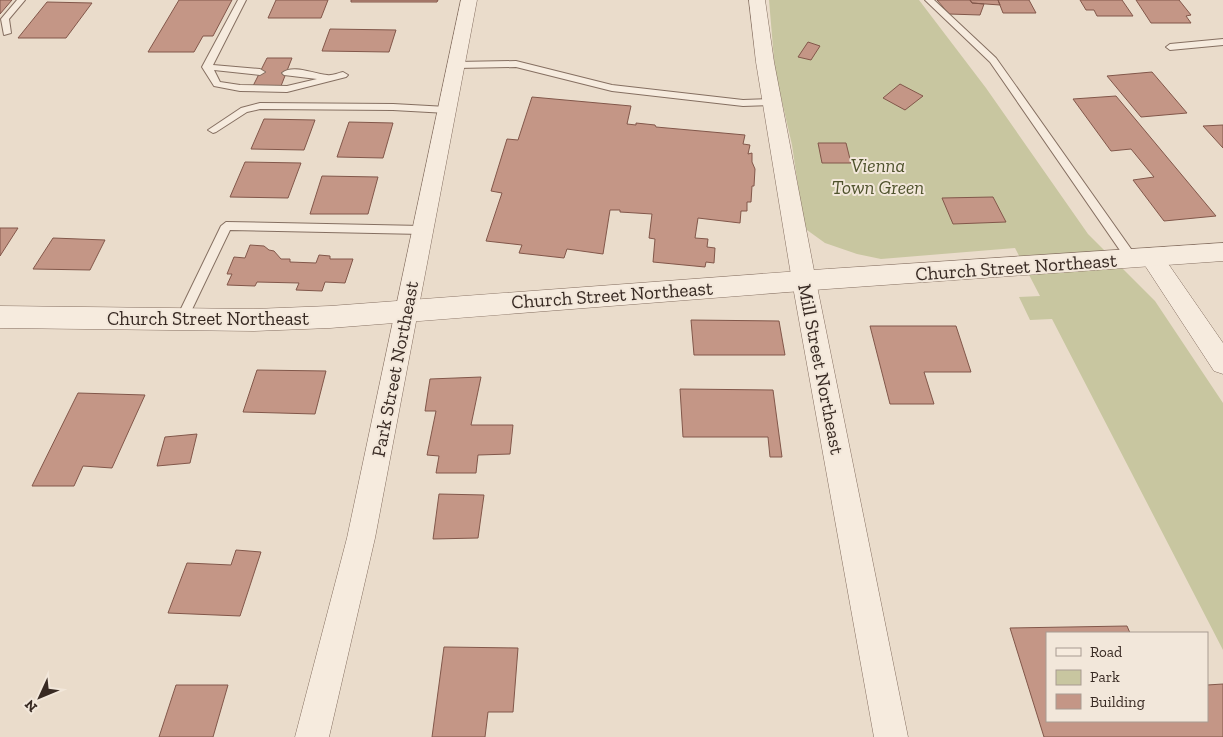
<svg xmlns="http://www.w3.org/2000/svg" width="1223" height="737" font-family="'Zilla Slab',serif">
<style>
.green{fill:#c8c6a0}
.building{fill:#c49686;stroke:#82574a}
.lines{fill:none;stroke-linecap:round;stroke-linejoin:round}
.service-casing{stroke:#856f61;stroke-width:2}
.minor-casing{stroke:#856f61;stroke-width:1}
.tertiary-casing{stroke:#856f61;stroke-width:1}
.service{fill:#f6ebde;fill-rule:evenodd}
.minor{fill:#f6ebde;fill-rule:evenodd}
.tertiary{fill:#f6ebde;fill-rule:evenodd}
.labels{text-anchor:middle;dominant-baseline:central;stroke-width:4;stroke-linejoin:round;paint-order:stroke}
.park-label{font-size:19px;font-style:italic;fill:#4e522c;stroke:#f2e7da}
.street-label{font-size:19px;fill:#382a23;stroke:#f2e7da}
</style>
<rect width="100%" height="100%" fill="#eadccb"/>
<path class="green" d="M769 0H919L986 88 1088 234 1155 301 1223 403V650L1052 319 1030 320 1019 297 1040 296 1015 248 881 259 857 254 825 243 807 230 803 220 792 145 775 71Z"/>
<path class="building" d="M0 0H12L0 14Z
M179 0H232L213 36H203L194 52H148Z
M276 0H328L321 18H268Z
M351 0H438L437 2H351Z
M937 0H970L972 3 984 4 980 15 949 14Z
M970 0H998L1000 5 972 3Z
M998 0H1029L1036 13H1003Z
M1080 0H1122L1133 16H1097L1094 10H1086Z
M1136 0H1179L1191 15 1186 16 1191 23H1151Z
M47 2 92 3 66 38H18Z
M330 29 396 30 389 52 322 51Z
M808 42 820 46 811 60 798 57Z
M267 58H292L281 86H253Z
M1152 72 1187 113 1141 117 1107 76Z
M900 84 923 96 905 110 883 98Z
M1116 96 1216 216 1164 221 1133 180 1154 177 1131 149 1111 151 1073 99Z
M532 97 631 106 627 124 636 125V123L655 125 656 127 745 135 743 144 750 145 748 154 752 153V162L755 169 754 186H752L751 202H747V211H741L740 223 698 218 695 238 708 239 707 247 715 248 714 263 706 262 705 267 653 262 655 239 649 238 652 214 620 212V210H610L603 254 567 249 564 258 519 253 522 245 486 241 502 193 491 191 507 139 518 140Z
M264 119 315 120 304 150 251 149Z
M349 122 393 123 383 158 337 157Z
M1223 125V148L1203 126Z
M818 143H846L851 163H822Z
M245 162 301 163 288 198 230 197Z
M322 176 378 177 368 214H310Z
M993 197 1006 222 953 224 942 198Z
M0 228H18L0 256Z
M53 238 105 240 90 270 33 269Z
M250 245 264 246 269 250 274 251 281 259H290V262L316 263 319 255 330 256V259H353L345 283 325 282 322 291 296 290 299 283 257 282 255 286 227 285 232 274H227L234 257 245 258Z
M691 320 779 321 785 355H694Z
M870 326H956L971 372H924L934 404H890Z
M257 370 326 371 315 414 243 412Z
M481 377 471 425H513L510 454 478 455 476 473H436L439 456 427 455 436 411H425L430 379Z
M680 389 773 390 782 457H770L768 437H683Z
M78 393 145 395 112 468 83 466 74 486H32Z
M197 434 190 463 157 466 165 437Z
M439 494 484 495 478 538 433 539Z
M236 550 261 552 240 616 168 613 187 563 231 565Z
M1127 626 1130 633H1047V721H1207V685L1223 684V737H1044L1010 628Z
M444 647 518 648 513 712H488L485 737H432Z
M176 685H228L213 737H159Z"/>
<g class="lines">
<g class="service-casing">
<path id="service" d="M17 0H25L9 19 11 33 4 35 1 19Z
M238 0H246L213 65 260 69 265 72 260 75 214 70 220 82 240 85 287 86 317 79 284 75 282 73C293 64 314 74 327 75 332 76 338 73 343 72L348 75 346 77 287 92 240 91 214 86 202 67Z
M925 0H934L996 58 1136 256 1138 259 1136 262H1128L990 62Z
M1223 39V45L1170 50 1166 47 1170 44Z
M516 61 612 85 743 100 773 99 778 102 773 105 743 106 612 91 516 67 456 68 451 65 456 62Z
M260 103 393 104 447 107 452 110 447 113 393 110 260 109 247 112 216 132 213 133 208 130 241 108Z
M226 222 422 226 427 230 422 234 230 230 186 322H178L176 319 221 226Z"/>
</g>
<g class="minor-casing">
<path id="minor" d="M461 0H477L375 538 329 737H295L347 538Z
M749 0H765L774 62 816 281 908 737H874L792 281 756 62Z
M1152 249 1160 252 1223 343V374L1214 371 1144 264 1141 258 1144 252Z"/>
</g>
<g class="tertiary-casing">
<path id="tertiary" d="M1223 243V261L827 289 330 328 254 331 0 328V306L254 309 330 306 827 269Z"/>
</g>
<use href="#service" class="service"/>
<use href="#minor" class="minor"/>
<use href="#tertiary" class="tertiary"/>
</g>
<g class="labels">
<g class="park-label">
<text x="878" y="165">Vienna<tspan x="878" dy="22">Town Green</tspan></text>
</g>
<g class="street-label">
<text transform="translate(1016 267) rotate(-4)">Church Street Northeast</text>
<text transform="translate(612 295) rotate(-4)">Church Street Northeast</text>
<text x="208" y="318">Church Street Northeast</text>
<text transform="translate(395 369) rotate(-79)">Park Street Northeast</text>
<text transform="translate(821 369) rotate(79)">Mill Street Northeast</text>
</g>
</g>
<rect x="1046" y="632" width="162" height="90" fill="#f2e7da" stroke="#a89b91"/>
<rect x="1056" y="648" width="25" height="8" fill="#f6ebde" stroke="#a89b91"/>
<text x="1090" y="657" font-size="15" fill="#382a23">Road</text>
<rect x="1056" y="670" width="25" height="15" fill="#c8c6a0" stroke="#a89b91"/>
<text x="1090" y="682" font-size="15" fill="#382a23">Park</text>
<rect x="1056" y="694" width="25" height="15" fill="#c49686" stroke="#a89b91"/>
<text x="1090" y="707" font-size="15" fill="#382a23">Building</text>
<g transform="translate(40 697) rotate(226)" stroke="#f2e7da" stroke-width="4" paint-order="stroke">
<path d="M0-4L9 19L0 12L-9 19Z" fill="#382a23"/>
<text y="-8" font-size="14" font-weight="bold" text-anchor="middle" fill="#382a23">N</text>
</g>
</svg>
